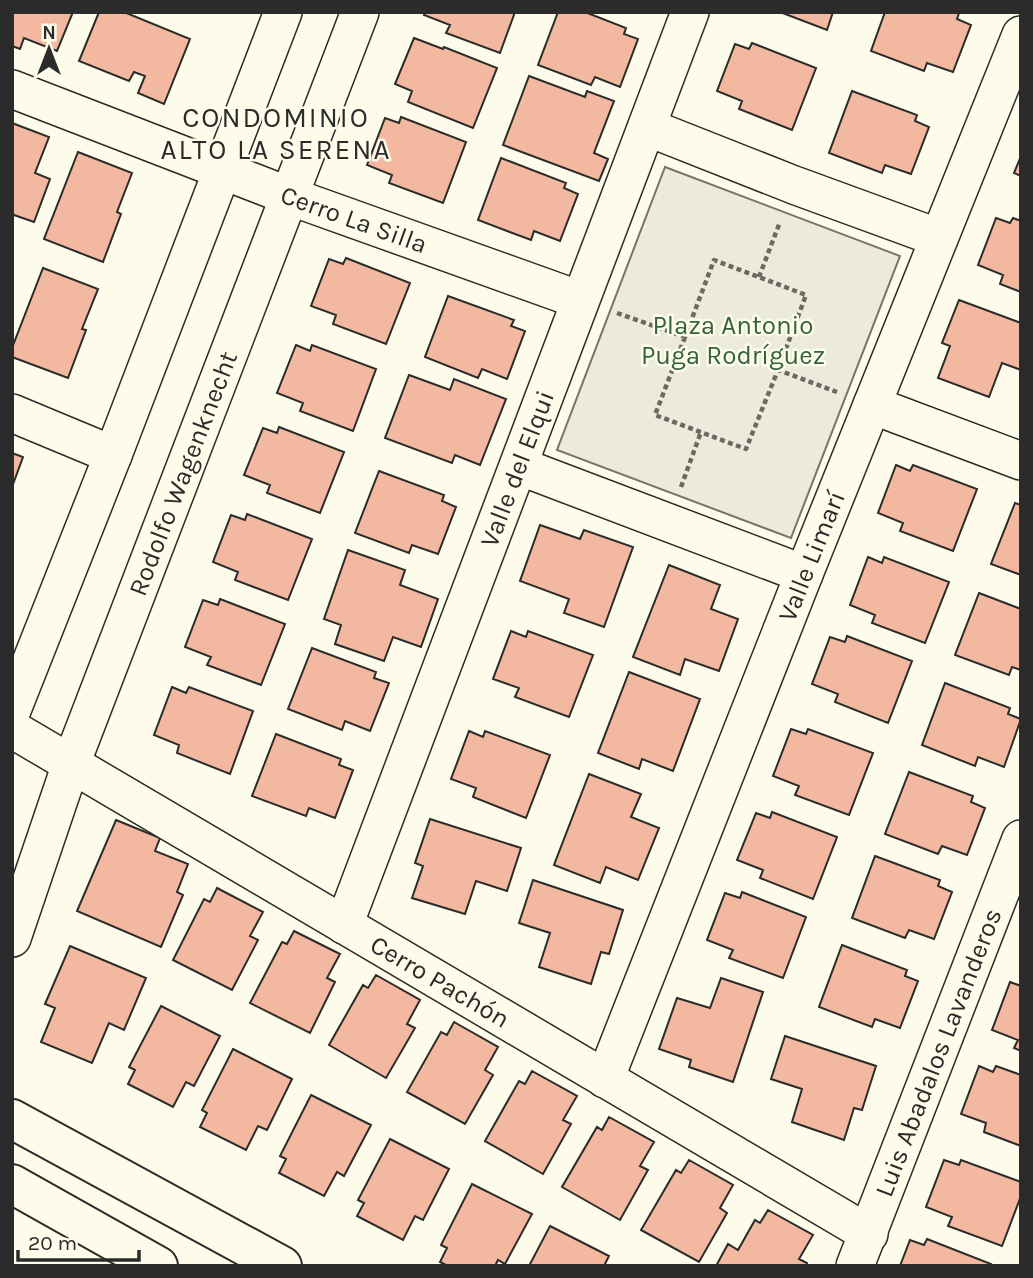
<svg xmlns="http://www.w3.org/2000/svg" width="1033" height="1278" font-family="Karla,sans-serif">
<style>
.green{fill:#ecebdb;stroke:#74746e;stroke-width:2}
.building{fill:#f2b8a0;stroke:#2b2b2b;stroke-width:2}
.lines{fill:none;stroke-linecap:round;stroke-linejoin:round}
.street-casing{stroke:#2b2b2b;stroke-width:40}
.secondary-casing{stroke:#2b2b2b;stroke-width:42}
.path{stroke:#6a6964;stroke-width:4.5;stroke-dasharray:5 3.5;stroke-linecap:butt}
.street{stroke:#fdfbea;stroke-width:37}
.secondary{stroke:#fdfbea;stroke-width:38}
.labels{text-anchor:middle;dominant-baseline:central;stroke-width:5;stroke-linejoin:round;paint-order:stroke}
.street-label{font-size:26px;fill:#2b2b2b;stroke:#fdfbea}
.park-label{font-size:26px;fill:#34623c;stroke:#fdfbea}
.neighbourhood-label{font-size:28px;letter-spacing:2px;fill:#2b2b2b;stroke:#fdfbea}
</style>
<rect width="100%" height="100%" fill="#fdfbea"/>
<path class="green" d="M665 167 900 256 791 538 557 450Z"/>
<path class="building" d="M12 12H73L57 51 24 38 20 49 12 46Z
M99 12H124L190 39 164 104 138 93 145 76 134 72 129 81 79 61Z
M425 12H515L500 53 446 33 450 25 424 15Z
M558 12H585L626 28 624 34 638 39 620 87 595 77 591 85 538 65Z
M780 12H833L827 30Z
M885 12 959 13 957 19 971 25 953 72 927 63 924 71 871 51Z
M414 38 443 49 444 47 497 68 473 128 408 102 412 91 395 84Z
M752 43 816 68 792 130 739 109 742 101 717 91 735 44 749 49Z
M529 76 585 97 587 91 614 101 594 153 608 159 599 181 503 145Z
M852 91 917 115 915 121 929 127 911 174 885 165 882 173 829 153Z
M401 117 466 142 443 203 389 183 392 175 367 165 385 118 399 123Z
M12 123 49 137 35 173 50 179 34 222 14 215 12 218Z
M78 152 132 173 117 212 121 214 103 262 44 239Z
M1021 156V176L1014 173Z
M501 158 566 183 564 188 578 194 560 241 534 231 531 240 478 220Z
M996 218 1010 223 1013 218 1021 221V292L1000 284 1003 275 978 265Z
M346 258 410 283 386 344 333 324 336 315 311 306 329 259 343 264Z
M43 268 98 289 82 329 86 330 68 378 12 357V348Z
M448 296 514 320 511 326 525 331 507 379 482 369 478 378 425 357Z
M959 300 1021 323V370L1002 363 989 397 938 378 950 346 942 343Z
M296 345 310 351 312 345 376 369 353 431 300 411 303 403 277 393Z
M409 375 450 390 454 379 506 399 480 465 455 455 452 463 385 438Z
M279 427 344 452 320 513 267 493 270 485 244 475 263 428 277 433Z
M12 453 23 457 12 487Z
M896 465 910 471 913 465 977 489 953 551 900 531 903 523 878 513Z
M379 471 444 495 442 501 456 507 438 554 412 545 409 553 355 533Z
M1015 503 1021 505V575L991 564Z
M247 514 312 539 288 600 235 580 238 572 213 562 231 515 245 520Z
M540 525 580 539 584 530 633 547 604 627 564 613 569 599 520 581Z
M348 550 405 570 400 585 438 599 421 647 393 637 384 661 335 644 341 625 324 619Z
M868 557 882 563 884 557 949 582 925 643 872 623 875 615 850 605Z
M669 565 720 585 711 609 738 619 719 671 685 659 680 675 633 657Z
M979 593 1021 609V670L1012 667 1009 675 955 655Z
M220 599 285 624 261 685 207 665 211 657 185 647 203 600 218 605Z
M511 631 526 637 528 631 593 655 569 717 515 697 519 688 493 679Z
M847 636 912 661 888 723 835 702 838 694 812 684 830 637 845 642Z
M312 648 376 672 374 678 389 683 370 731 345 721 342 730 288 709Z
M629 672 700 699 673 771 642 759 639 769 598 753Z
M945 683 1010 708 1008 714 1021 719 1004 767 978 757 975 766 922 745Z
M172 687 186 693 189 687 253 711 230 774 177 753 179 745 154 735Z
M791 729 806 734 808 729 873 753 849 815 795 795 799 786 773 776Z
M469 731 483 737 485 731 550 755 526 818 473 797 476 788 451 779Z
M276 734 341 759 339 765 353 770 335 818 309 808 306 816 252 796Z
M909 772 973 796 971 802 985 808 967 855 942 846 938 854 885 834Z
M589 774 641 794 631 817 659 828 638 880 606 867 600 883 554 865Z
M772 812 837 837 813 899 760 878 763 870 737 860 756 813 770 818Z
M430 819 521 848 507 891 476 881 465 914 412 898 423 866 415 863Z
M116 820 160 838 155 851 188 864 177 892 183 895 161 947 77 911Z
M875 856 940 880 938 886 952 892 934 939 909 930 905 938 852 918Z
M533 880 623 910 609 954 601 952 591 984 539 967 550 933 519 923Z
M217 888 263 912 250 936 258 940 232 990 173 960 204 899 210 902Z
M742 892 806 917 783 978 729 958 733 950 707 940 725 893 740 898Z
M294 931 340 954 327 978 335 982 310 1033 250 1003 282 942 287 944Z
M842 945 907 970 905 976 918 981 900 1028 875 1019 872 1027 819 1007Z
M70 946 146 978 124 1030 109 1023 92 1063 41 1042 55 1008 45 1004Z
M376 975 420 1000 407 1024 415 1028 386 1078 329 1045 363 985 368 988Z
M721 978 763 992 733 1082 689 1067 691 1060 659 1049 677 998 710 1008Z
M1010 982 1021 986V1051L1014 1048 1018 1040 992 1030Z
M161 1006 220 1036 194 1086 186 1082 173 1107 128 1084 135 1070 129 1067Z
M454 1022 498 1047 485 1070 493 1075 465 1124 407 1092 441 1032 447 1035Z
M785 1036 876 1066 862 1110 854 1108 844 1140 792 1122 802 1089 771 1079Z
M233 1049 292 1079 267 1130 258 1126 246 1150 200 1127 207 1113 202 1110Z
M979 1066 993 1072 996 1066 1021 1075V1146L984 1132 986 1123 961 1114Z
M532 1071 577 1096 563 1120 571 1124 543 1174 485 1141 519 1081 525 1084Z
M311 1095 371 1125 344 1176 337 1172 324 1196 279 1173 286 1159 280 1156Z
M609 1117 654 1142 640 1166 648 1170 620 1220 562 1187 597 1127 602 1130Z
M390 1139 449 1169 423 1220 415 1216 403 1240 357 1216 364 1203 358 1200Z
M689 1160 733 1185 720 1208 727 1213 699 1262 641 1230 676 1170 681 1173Z
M944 1160 959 1165 961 1160 1021 1182V1196L1002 1246 948 1226 952 1217 926 1207Z
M472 1184 532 1214 505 1264 498 1260 495 1266H448L440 1262 447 1248 441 1245Z
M768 1210 813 1235 799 1259 807 1263 806 1266H716L728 1244 738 1250 755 1220 760 1223Z
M550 1226 609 1256 604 1266H529Z
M927 1239 991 1264 990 1266H900L910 1240 924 1245Z"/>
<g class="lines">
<g class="street-casing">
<g id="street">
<path id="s1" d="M12 89 289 196 580 300"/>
<path d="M647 127 794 185 939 238"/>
<path d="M872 405 1021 461"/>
<path d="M12 413 113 455"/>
<path d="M519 466 804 574"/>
<path d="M12 710 113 455 283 12"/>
<path id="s2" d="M12 729 869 1234"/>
<path id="s3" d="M344 925 690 12"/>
<path id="s4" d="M12 938 71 764 360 12"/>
<path id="s5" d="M605 1079 804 574 1021 35"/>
<path id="s6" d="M855 1266 1021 839"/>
</g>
</g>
<g class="secondary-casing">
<path id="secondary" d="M12 1119 282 1266
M12 1184 158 1266"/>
</g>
<path class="path" d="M759 277 780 222
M617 313 685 337 714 260 806 295 778 370 837 392
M685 337 655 415 746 449 778 370
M681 487 701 432"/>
<use href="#street" class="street"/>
<use href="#secondary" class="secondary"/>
</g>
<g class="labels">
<g class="street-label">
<text stroke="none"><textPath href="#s1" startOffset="366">Cerro La Silla</textPath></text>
<text stroke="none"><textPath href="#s3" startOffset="488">Valle del Elqui</textPath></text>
<text stroke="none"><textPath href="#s4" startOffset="495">Rodolfo Wagenknecht</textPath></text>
<text stroke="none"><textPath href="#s5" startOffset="562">Valle Limarí</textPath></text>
<text stroke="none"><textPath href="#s2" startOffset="497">Cerro Pachón</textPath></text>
<text stroke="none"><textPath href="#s6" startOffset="229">Luis Abadalos Lavanderos</textPath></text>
</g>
<g class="park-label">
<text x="733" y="325">Plaza Antonio<tspan x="733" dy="30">Puga Rodríguez</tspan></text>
</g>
<g class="neighbourhood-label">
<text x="276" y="117">CONDOMINIO<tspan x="276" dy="32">ALTO LA SERENA</tspan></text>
</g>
</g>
<rect width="1033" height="1278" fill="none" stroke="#2b2b2b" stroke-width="28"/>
<g transform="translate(49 49)" stroke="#fdfbea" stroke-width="5" paint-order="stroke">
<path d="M0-5L12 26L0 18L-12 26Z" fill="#2b2b2b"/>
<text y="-10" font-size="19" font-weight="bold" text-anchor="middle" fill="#2b2b2b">N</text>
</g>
<path d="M18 1250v10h121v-10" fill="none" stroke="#2b2b2b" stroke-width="3.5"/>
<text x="28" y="1250" font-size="21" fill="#2b2b2b" stroke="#fdfbea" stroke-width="5" paint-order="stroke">20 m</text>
</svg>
